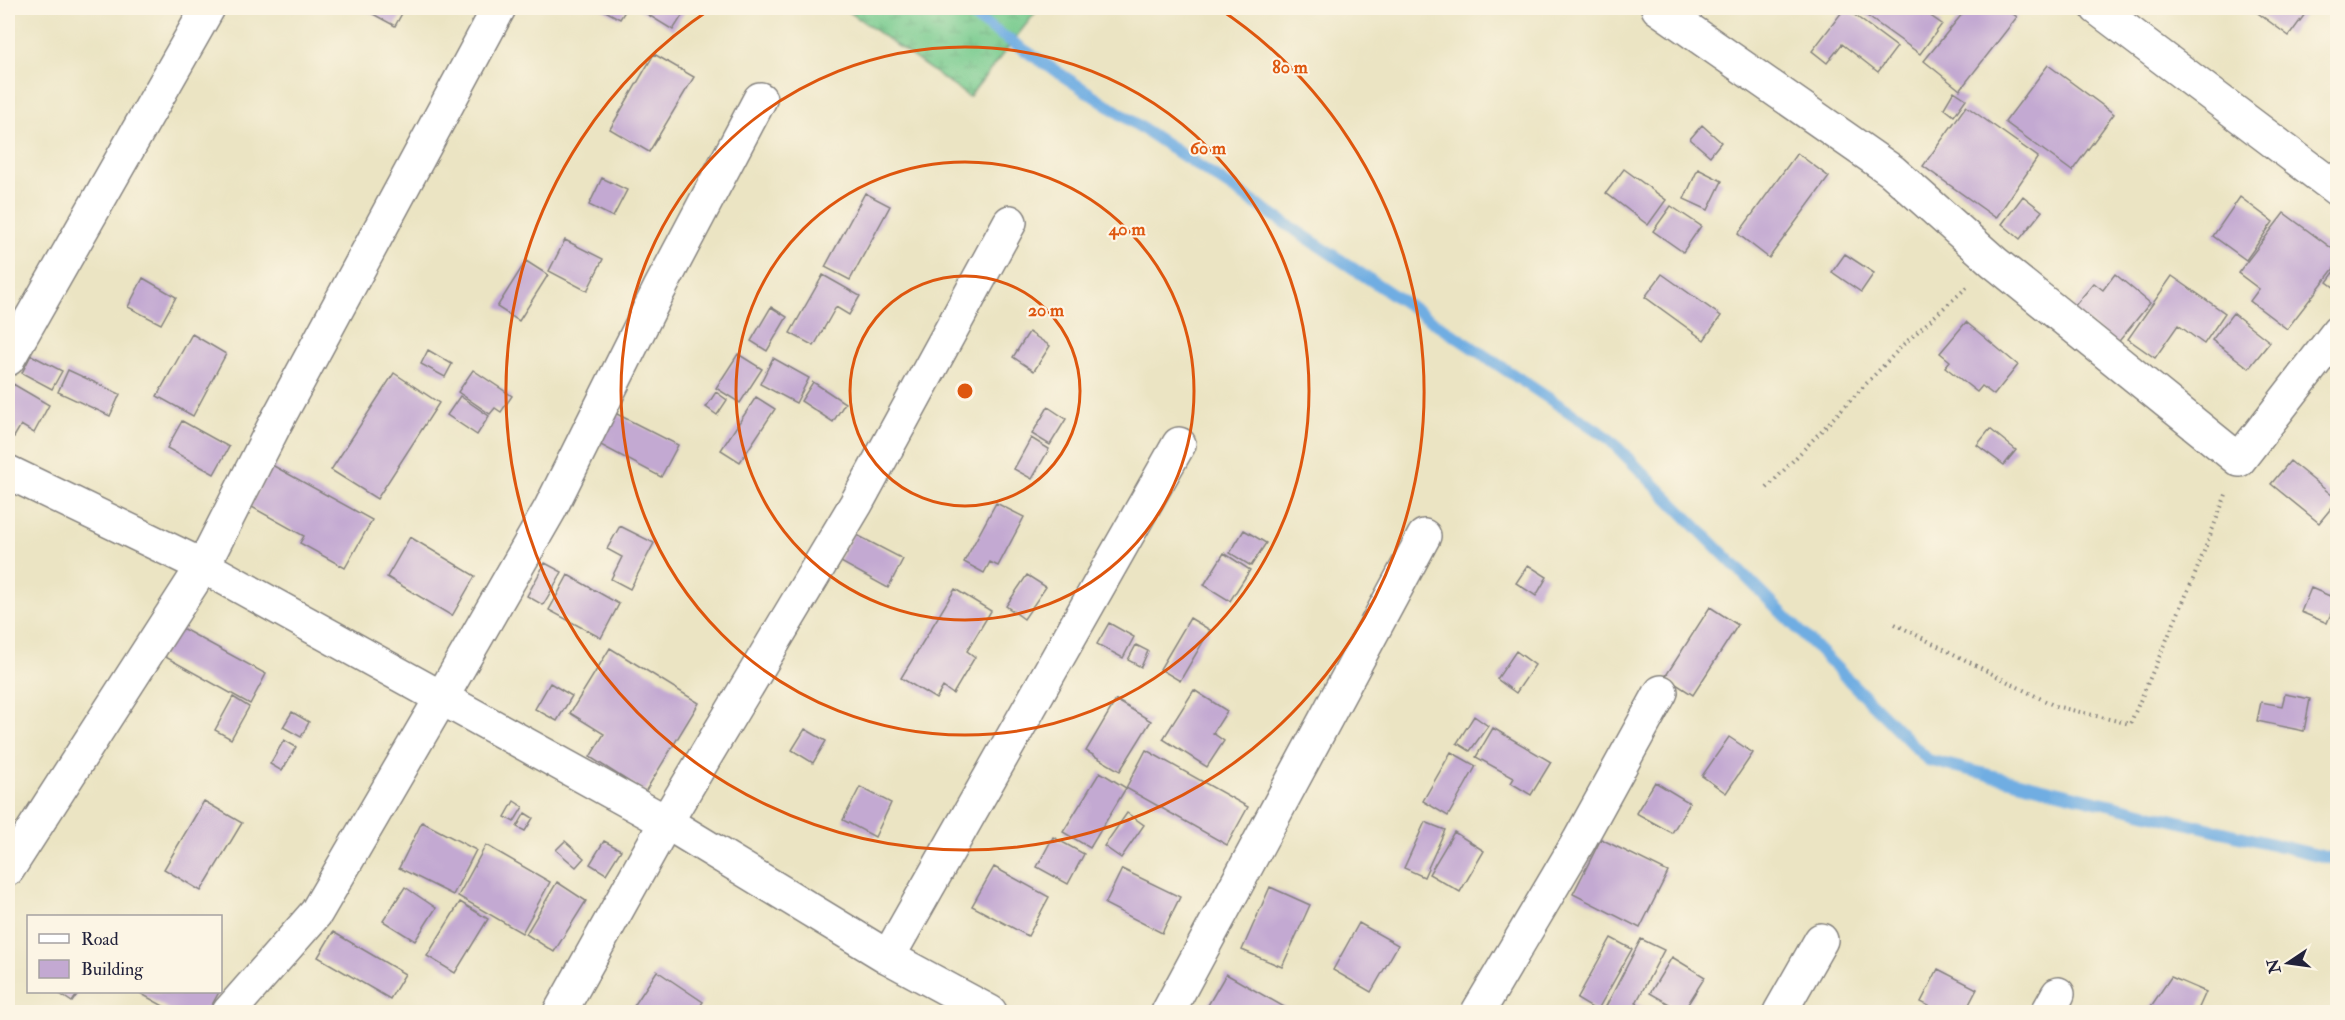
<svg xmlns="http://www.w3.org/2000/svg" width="2345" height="1020" font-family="'IM FELL Double Pica',serif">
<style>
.wetland{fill:url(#wetland-marsh);stroke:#4c7664;stroke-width:1.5}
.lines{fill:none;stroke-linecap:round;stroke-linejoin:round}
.stream{stroke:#70ade2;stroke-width:12}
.building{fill:#c3a9d2}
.minor-casing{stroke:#86837f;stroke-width:36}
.path{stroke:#86837f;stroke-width:4;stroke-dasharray:1.5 4.5;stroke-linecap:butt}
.minor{stroke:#fff;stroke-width:33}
.ring{fill:none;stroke:#de560e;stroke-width:3}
.centre{fill:#de560e;stroke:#fcf5e5;stroke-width:3}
.ring-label{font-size:18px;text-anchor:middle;font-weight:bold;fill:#de560e;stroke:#fcf5e5;stroke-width:4.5;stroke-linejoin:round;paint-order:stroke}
</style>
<defs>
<pattern id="wetland-marsh" width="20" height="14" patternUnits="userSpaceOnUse" patternTransform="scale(1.5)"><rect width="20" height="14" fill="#76ca8d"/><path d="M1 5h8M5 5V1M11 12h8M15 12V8" fill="none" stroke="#66ad7b"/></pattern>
</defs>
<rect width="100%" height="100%" fill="#fcf5e5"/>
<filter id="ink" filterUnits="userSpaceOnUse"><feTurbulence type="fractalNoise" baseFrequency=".0167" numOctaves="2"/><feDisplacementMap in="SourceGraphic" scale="12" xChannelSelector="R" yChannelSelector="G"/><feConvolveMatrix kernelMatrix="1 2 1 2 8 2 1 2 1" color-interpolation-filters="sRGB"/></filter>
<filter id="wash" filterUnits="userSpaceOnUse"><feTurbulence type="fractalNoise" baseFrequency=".008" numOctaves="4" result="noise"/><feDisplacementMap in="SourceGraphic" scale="24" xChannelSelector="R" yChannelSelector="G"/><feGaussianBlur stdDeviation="1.35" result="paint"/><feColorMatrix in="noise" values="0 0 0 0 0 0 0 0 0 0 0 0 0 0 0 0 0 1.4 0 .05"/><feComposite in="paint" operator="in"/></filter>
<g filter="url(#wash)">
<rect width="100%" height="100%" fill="#ebe4c3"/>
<path class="wetland" d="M844 8H1039L969 97Z"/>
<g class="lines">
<path class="stream" d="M961 8 1607 437 1928 760 2338 860"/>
</g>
<g id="blocks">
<path class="building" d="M362 8H405L395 26Z
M600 8H627L620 19Z
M637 8H687L673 30Z
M1845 8 1897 47 1878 72 1842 44 1827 63 1812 51Z
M1856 8H1919L1942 24 1920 54Z
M1967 8H2005L2017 17 1960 90 1924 61Z
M2251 8H2296L2305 14 2289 36Z
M654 54 694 77 649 152 610 129Z
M2048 65 2114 114 2072 171 2005 122Z
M1954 91 1966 99 1954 116 1944 108Z
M1966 106 2038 157 1996 218 1923 166Z
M1702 125 1721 142 1710 156 1690 139Z
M1797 153 1829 177 1769 258 1738 234Z
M1624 169 1666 200 1648 225 1606 193Z
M1698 169 1722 181 1708 210 1684 199Z
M602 178 627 190 613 217 589 205Z
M865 193 890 206 850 280 825 267Z
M2023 196 2042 211 2020 239 2002 224Z
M2240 197 2273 222 2246 260 2213 236Z
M1671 206 1701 226 1683 252 1653 231Z
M2284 213 2338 253V263L2287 329 2250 301 2259 289 2238 273Z
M565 240 603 259 587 291 549 271Z
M1845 254 1874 273 1861 292 1832 272Z
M526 261 548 275 519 321 497 307Z
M2338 267V290L2327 282Z
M1662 274 1721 316 1704 340 1645 297Z
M2115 274 2150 303 2116 345 2072 309 2094 283 2103 290Z
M823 275 860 296 849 315 836 307 814 346 790 333Z
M2172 276 2225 313 2204 344 2178 325 2155 358 2128 339Z
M143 278 176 297 161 324 128 307Z
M771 307 787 317 767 351 751 341Z
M2233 313 2270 342 2249 368 2212 340Z
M1966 322 2018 365 1994 395 1982 386 1977 392 1945 367 1950 361 1940 353Z
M1029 332 1050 346 1034 371 1013 357Z
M192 334 226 354 193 416 157 396Z
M428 350 452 364 445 377 421 364Z
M738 354 762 369 740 403 716 388Z
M31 355 62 371 52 389 22 373Z
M773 358 809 378 796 403 760 384Z
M68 370 120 394 110 416 58 392Z
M473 370 512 396 501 412 495 408 490 414 458 392Z
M394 373 439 403 377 499 331 470Z
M813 382 845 403 833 422 801 401Z
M13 384 49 405 34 433 21 425 14 437 8 434V394Z
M716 392 727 400 717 415 706 407Z
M460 396 489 416 477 435 447 415Z
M756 397 775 409 740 462 721 450Z
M1048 407 1066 419 1050 445 1032 434Z
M613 412 678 445 661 477 597 443Z
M182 421 229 447 214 474 167 448Z
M1990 429 2016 450 2004 465 1977 445Z
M1031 438 1049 449 1032 479 1014 469Z
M2290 461 2338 500 2319 523 2271 484Z
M272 465 372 520 345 568 300 543 304 536 250 506Z
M996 503 1024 517 998 566 990 562 984 573 964 562Z
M620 526 654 543 630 589 611 579 622 557 607 549Z
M1244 530 1266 543 1251 566 1230 553Z
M853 533 903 559 888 588 839 561Z
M410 537 475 576 452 616 387 577Z
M1224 553 1250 570 1230 601 1204 585Z
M545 563 562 572 543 605 527 596Z
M1528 565 1547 577 1536 596 1516 583Z
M568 575 619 604 601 638 549 610Z
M1027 575 1046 587 1024 619 1006 606Z
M2311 588 2337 599 2327 623 2301 612Z
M955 589 991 611 967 651 975 657 953 694 943 687 936 699 901 678Z
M1710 607 1738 625 1693 695 1665 677Z
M1190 618 1210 630 1180 681 1160 669Z
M1109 623 1134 637 1123 658 1097 644Z
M178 626 266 674 250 704 162 655Z
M1136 645 1148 651 1141 667 1128 660Z
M610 648 699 703 645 792 590 757 604 734 570 713Z
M1516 651 1535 665 1516 693 1497 679Z
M550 683 572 696 557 721 535 709Z
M1194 690 1227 711 1213 733 1224 741 1207 767 1163 739Z
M2285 694 2310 699 2304 731 2257 721 2261 702 2282 706Z
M233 697 249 707 231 739 215 730Z
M1116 700 1151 721 1120 771 1086 751Z
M292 712 309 722 301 737 283 727Z
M1474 716 1488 726 1470 751 1457 743Z
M1493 728 1551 762 1531 795 1511 783 1514 778 1476 757Z
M805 729 826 741 813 763 792 750Z
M1729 737 1753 753 1726 793 1702 776Z
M284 740 296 747 282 771 270 764Z
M1146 750 1248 807 1227 845 1126 788Z
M1451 752 1476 766 1448 816 1423 801Z
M1100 772 1126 788 1090 848 1063 832Z
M1655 782 1690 803 1672 833 1636 813Z
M860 787 891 803 875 837 843 820Z
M204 801 242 823 201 891 164 869Z
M514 801 523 807 514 822 505 817Z
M525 813 533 818 525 831 517 827Z
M1127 813 1144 825 1121 858 1104 846Z
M422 822 476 850 453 895 399 868Z
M1425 822 1445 830 1424 877 1404 868Z
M1454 832 1484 851 1460 892 1429 874Z
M1053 837 1084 854 1068 884 1037 867Z
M1601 839 1668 872 1640 928 1573 894Z
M565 841 584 858 576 867 556 850Z
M604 841 621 850 606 874 590 864Z
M486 845 550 882 522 933 458 896Z
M994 867 1049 897 1028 936 972 906Z
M1122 869 1180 897 1162 933 1105 904Z
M557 882 586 901 554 952 526 934Z
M405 887 436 908 415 941 383 921Z
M1270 887 1310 905 1282 967 1242 950Z
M460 902 488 919 455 973 427 956Z
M1359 923 1398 945 1371 992 1333 970Z
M333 932 405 974 390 999 318 957Z
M1611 938 1632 949 1597 1011 1577 999Z
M1641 939 1664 950 1636 1003 1654 1012H1603Z
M1672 957 1705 977 1683 1012 1650 993Z
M1938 969 1977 989 1965 1012H1940L1921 1002Z
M657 971 703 1002 696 1012H630Z
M1226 974 1293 1012H1204Z
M2171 977 2206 992 2197 1012H2147Z
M57 992H79L72 1002Z
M138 992H219L208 1012H174Z"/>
</g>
</g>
<g filter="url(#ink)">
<use href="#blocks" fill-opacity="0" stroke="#86837f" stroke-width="1.5"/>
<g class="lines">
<g class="minor-casing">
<path id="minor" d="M1658 8 1892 171 1994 262 2239 460 2338 332
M2097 8 2338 190
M8 359 208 8
M8 472 203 566 666 822 888 957 990 1012
M8 869 203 566 274 426 499 8
M888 957 1179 444
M229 1012 316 913 442 697 550 509 659 290 760 99
M560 1012 666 822 856 504 1010 222
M1168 1012 1424 536
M1478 1012 1579 841 1661 692
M1780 1012 1821 940
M2048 1012 2058 994"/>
</g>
<path class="path" d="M1767 488 1904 344 1967 287
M1895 624 2055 706 2130 724 2194 577 2227 492"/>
<use href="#minor" class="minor"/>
</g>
</g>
<g class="ring">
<circle cx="965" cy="391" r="115"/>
<circle cx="965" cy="391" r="229"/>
<circle cx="965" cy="391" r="344"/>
<path d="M1218 8A459 459 0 1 1 712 8"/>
</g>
<circle cx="965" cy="391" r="9" class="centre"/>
<g class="ring-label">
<text x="1290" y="73">80 m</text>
<text x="1208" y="154">60 m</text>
<text x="1127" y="235">40 m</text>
<text x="1046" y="316">20 m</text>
</g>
<rect width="2345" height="1020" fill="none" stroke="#fcf5e5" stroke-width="30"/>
<rect x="27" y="915" width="195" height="78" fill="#fcf5e5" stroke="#a5a1a1" stroke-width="1.5"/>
<rect x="39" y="934" width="30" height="9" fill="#ffffff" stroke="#a5a1a1" stroke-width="1.5"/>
<text x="81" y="945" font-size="18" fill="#22223b">Road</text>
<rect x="39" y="960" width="30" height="18" fill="#c3a9d2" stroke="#a5a1a1" stroke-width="1.5"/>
<text x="81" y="975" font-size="18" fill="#22223b">Building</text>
<g transform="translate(2288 963) rotate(257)" stroke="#fcf5e5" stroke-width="4.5" paint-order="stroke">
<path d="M0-4.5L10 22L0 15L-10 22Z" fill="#22223b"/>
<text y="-9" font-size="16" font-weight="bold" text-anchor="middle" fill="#22223b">N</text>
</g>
</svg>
